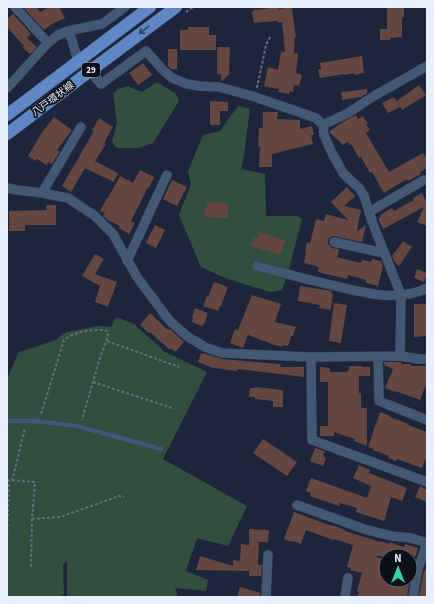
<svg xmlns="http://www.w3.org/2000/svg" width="434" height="604" font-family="'Source Sans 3','Noto Sans JP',sans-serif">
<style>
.green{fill:#314f3f}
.building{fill:#654641}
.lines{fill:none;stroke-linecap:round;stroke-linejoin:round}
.service-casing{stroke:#394156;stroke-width:5.5}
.minor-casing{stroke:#394156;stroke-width:10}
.primary-casing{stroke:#394156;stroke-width:13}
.path{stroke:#666e82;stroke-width:2;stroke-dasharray:3 2;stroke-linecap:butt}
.service{stroke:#435875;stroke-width:4.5}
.minor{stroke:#435875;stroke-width:9}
.primary{stroke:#5d88c5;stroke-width:12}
.oneway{stroke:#2f4566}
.labels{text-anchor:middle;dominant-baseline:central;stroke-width:3.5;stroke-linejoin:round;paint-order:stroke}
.shield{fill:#0a0f18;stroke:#a5acb9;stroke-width:1}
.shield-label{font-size:9px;font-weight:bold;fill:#e8effe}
.street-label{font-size:10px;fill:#e8effe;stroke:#0a0f18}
</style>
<rect width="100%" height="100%" fill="#1c253b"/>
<path class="green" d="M157 82 176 94 179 101 153 143 139 148H117L112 142 117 123 113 94 118 89 128 86 142 92Z
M238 106 250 109 244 155 241 169 265 174 266 216H297L302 219 290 265 282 290 270 292 225 278 201 267 179 215 191 184 188 171 203 135 220 131 229 118Z
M116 317 134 324 165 352 207 372 163 459 247 506 228 546 197 538 186 571 208 580 206 591 175 588 178 597H66L67 596V561L63 565 64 594 60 597H7V378L19 352 56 340 64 333 97 326 111 327Z"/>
<path class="building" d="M23 7H36L40 12 49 7H59L65 18 52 24 44 30Z
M278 7 279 9 290 7V8H292L296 37H295L294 53H298L296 73 302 75 299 86 294 85 293 92 290 91 289 94 278 92 279 89 264 86 268 67 278 70 281 51 285 52 282 22 278 23V21L254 23 252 11H254V10Z
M387 7H404V17H402V37L390 38V40H380V29H387Z
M13 14 31 34 27 38 37 47 30 54 23 48 24 46 7 27V19Z
M188 27H209V35H216V50H180V30H188Z
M217 47H230L229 74 222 81H221V74H217Z
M168 49H177V69H171L168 66Z
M362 56 364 73 354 75V73L345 75 344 74 320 78 318 69H321L320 63Z
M143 63 152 75 138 85 129 73Z
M419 85 426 95 402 110 397 101Z
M367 89V93L361 97 342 100 341 92Z
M393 97 394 99 395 98 400 107 388 113 382 103Z
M210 101 228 102V111H220V125H210Z
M263 112H278L277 119 300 120V129L312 126 314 135H311L313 144 272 154V167H259L260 147H258L259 128H263Z
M356 115 358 119 363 116 368 124H366L370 130 366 133 389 172 423 153 427 159V168L420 172 421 174 408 181 407 179 384 193 372 172 370 173 361 157 359 158 351 144 350 145 348 142 342 145 340 142 330 133V131L343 122Z
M54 117 72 130 57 150 60 151 52 164 48 162 47 165 37 159 36 161 28 156 43 131Z
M99 118 113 127 104 143 106 144 95 161 118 173 114 182 85 168 71 192 62 186 94 131 92 130Z
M140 170 154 177 149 188 148 187 131 221 135 223 129 234 119 228 120 226 108 220 103 216 105 213 100 211 107 198H108L120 176 133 183Z
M172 180 187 187 177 206 163 199Z
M347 187 355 196 344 206 361 210 357 231 366 225 362 242 333 236 329 238 328 241V244L332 248 339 249 337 257 361 263 362 260 371 262 372 259 381 261 383 266 378 286 366 283V280L348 275 347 279 318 272 319 267 304 263 306 251H305L307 242 310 243 316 219 324 221 326 214 348 220 331 202Z
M422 193 426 201 427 199V226L417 222 424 207 383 229 378 219 381 216 380 215 392 208 394 211 414 200 413 198Z
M207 202 228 203V218L204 217 205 208H207Z
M46 205H56V225H25V231H9V211L46 210Z
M155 225 165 230 156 248 146 243Z
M259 232 285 240 280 255 251 246 253 238 257 239Z
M403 241 412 247 399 266 395 262 392 256Z
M95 254 104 259 95 274 117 282 108 307 95 302 100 286 82 276Z
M417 269 427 273 424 282 414 278Z
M214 282 228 287 221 306H220L218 311 203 306 207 296 208 297Z
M300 286 332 291 331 294H333L331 310 319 308 320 305 298 301Z
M252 295 281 304 275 322 296 327 293 336H291L288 346 283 345 282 347 272 344 248 335 243 348 230 343 235 329 238 330Z
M334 303 347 305 341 343 329 341Z
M414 304H426L427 336 414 337Z
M195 308 208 313 205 322 202 326 192 322 193 317H192Z
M150 313 168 330 170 329 184 342 175 352 171 348 170 350 150 332 149 333 140 325Z
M201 353 203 354V353L222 359 281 364 280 367H304V377L238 369 237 371 213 368 198 362Z
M384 362H401V364H411V366H427V382L420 400 395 391V392L385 388 393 369 384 365Z
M349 366H362V367H370V376H359V393H361V408H367V446L354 441 355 439 334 432V436H320V426H328V382H320V367L330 368V372H347V371H349Z
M255 387 283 390V407H273V401L255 399V397H249L250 388H254Z
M380 412 390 416V417L409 424 408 425 427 432V455L422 468 397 459 396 461 388 458 389 456 373 450 374 449 368 447Z
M263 439 297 462 287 476 253 453Z
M315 448 325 451 323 456 326 458 323 466 310 461Z
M359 465 370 470 369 473 407 488 402 501 391 497 384 521 356 512 357 508 340 503 339 506 310 496 311 493 306 491 311 478 367 498 371 486 353 478Z
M420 486 427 490V502L415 497Z
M294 512 332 526V525L345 530V531L380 542 381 541 389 544V542L404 547 405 544 418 548 416 556H376V557L386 560V580H410L407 597H357L359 592 357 591 362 573 350 570 351 568 347 567 353 545 334 539 333 540 306 530 301 544 293 541 292 542 284 539Z
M249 529 269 530 268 542H259L258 565H262L261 576H249V571L196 570 200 556 233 566V560L240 561 241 544 249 545Z
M424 570 427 571V597H419Z
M240 587 260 593V597H237Z"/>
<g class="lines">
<g class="service-casing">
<path id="service" d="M7 421H35L77 426 161 449"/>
</g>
<g class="minor-casing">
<path id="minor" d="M15 7 48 43
M68 31 72 40 78 61
M90 71 101 84 146 51 162 69 172 78 187 84 199 86 219 87 255 97 316 118 323 125 348 113 374 96 427 66
M7 88 48 43 58 35 68 31 102 24 125 7
M323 125 324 135 332 153 343 173 360 189 364 196 373 224 401 295 400 356
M7 188 17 190 42 193 68 198 95 216 113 234 137 277 169 320 188 337 207 348 222 353 245 354 311 357 400 356 419 359H427
M42 193 81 127
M369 212 424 180
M334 242 379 252H384
M127 261 167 175
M257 266C282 273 306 279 331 285 361 292 398 303 427 288
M311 357 312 440 427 482
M378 357 379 401 427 420
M297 505 367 530 392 536 411 538 427 543 418 569 413 597
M266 597 268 555
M345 597 348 578"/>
</g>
<g class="primary-casing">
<path id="primary" d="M7 115 150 7
M7 134 82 77 176 7"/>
</g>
<path class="path" d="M186 12 193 7
M257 88 266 45 271 35
M107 341 179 367
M93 382 172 408
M41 414 64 340C73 332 95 328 107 331L108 336 99 361 82 420
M12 481 25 428
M32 519 60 517 119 496 124 497
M7 597V542L9 480 35 482 32 519 31 567"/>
<use href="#service" class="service"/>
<use href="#minor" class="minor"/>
<use href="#primary" class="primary"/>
</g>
<defs><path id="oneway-shaft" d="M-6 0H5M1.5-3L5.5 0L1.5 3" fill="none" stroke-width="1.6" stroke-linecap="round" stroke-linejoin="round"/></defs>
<use class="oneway" href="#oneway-shaft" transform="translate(144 30) rotate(143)"/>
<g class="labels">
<rect class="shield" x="82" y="63" width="18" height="14" rx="3"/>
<g class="shield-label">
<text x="91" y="70">29</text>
</g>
<g class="street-label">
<text transform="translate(53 99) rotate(-37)">八戸環状線</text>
</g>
</g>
<rect width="434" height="604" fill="none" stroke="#e8effe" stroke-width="16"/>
<g transform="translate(398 568)"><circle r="19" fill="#0a0f18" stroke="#636974"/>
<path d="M0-3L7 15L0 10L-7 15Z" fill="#2dd5ab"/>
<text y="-6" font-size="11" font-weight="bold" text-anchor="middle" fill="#e8effe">N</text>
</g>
</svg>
